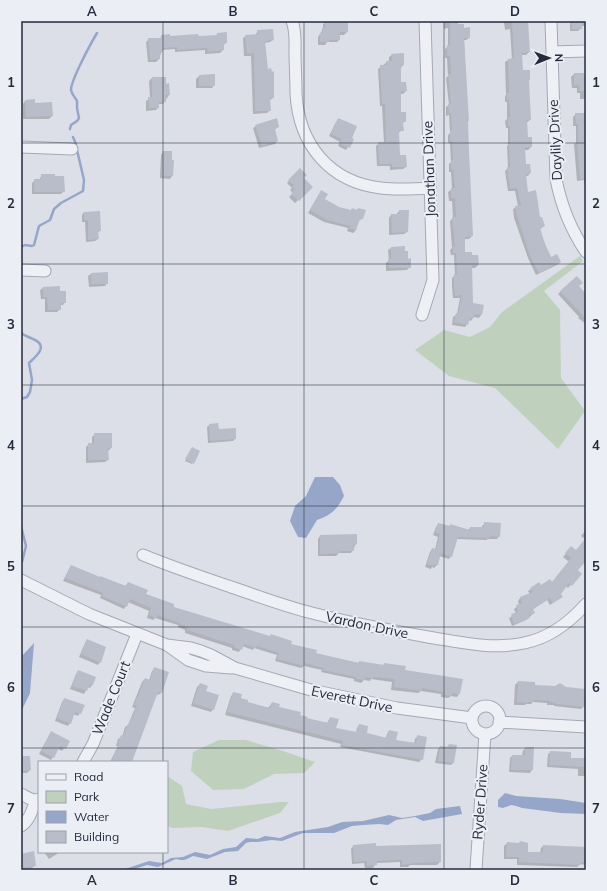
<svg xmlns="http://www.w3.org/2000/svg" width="607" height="891" font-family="Mulish,sans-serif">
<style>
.green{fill:#bfd1bd}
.water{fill:#96a6c8}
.shadow{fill:#0003}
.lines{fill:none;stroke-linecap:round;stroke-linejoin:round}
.stream{stroke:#96a6c8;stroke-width:2.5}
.building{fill:#b9bdca}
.street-casing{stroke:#a5a9b4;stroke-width:13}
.street{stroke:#eff0f5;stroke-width:11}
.grid{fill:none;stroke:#262a3d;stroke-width:1;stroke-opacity:0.55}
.labels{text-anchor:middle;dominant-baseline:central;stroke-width:4;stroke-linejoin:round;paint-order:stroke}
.street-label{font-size:14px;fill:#262a3d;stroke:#ebeef4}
.neatline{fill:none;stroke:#262a3d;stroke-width:1.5}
.grid-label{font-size:13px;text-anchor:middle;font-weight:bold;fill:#262a3d}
</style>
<rect width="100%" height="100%" fill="#dcdfe7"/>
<path class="green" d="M580 256 583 261 544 291 560 310 561 378 585 411 558 449 495 388 449 376 415 350 444 330 470 337 490 327 502 312Z
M219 740H246L283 751 315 762 304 773 274 774 244 789 213 790 191 771 193 752Z
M167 776 182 786 186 804 211 809 280 802H289L280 813 228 831 202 827 172 828 167 826Z"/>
<path class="water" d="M315 477H333L340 485 344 496C337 509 332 515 317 520L306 538 298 537 290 521 295 506 306 496Z
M34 643 30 693 21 712V657Z
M505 793 516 796 560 799 586 803V814L561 813 522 808 516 806 511 805 503 808 498 807V800Z
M460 806 462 814 423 821 415 817 396 820 388 825 379 824 364 825 352 826 334 833H303L282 841 272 840 258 842H250L246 843 238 851 225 852 207 859 193 856C185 860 184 861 176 859L158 867 147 865 131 870H122L149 861 162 863 171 858 183 857 195 852 210 855 223 849 236 847 246 838 258 839 265 836 280 838 295 832 328 827 342 822 363 821 389 815 402 818 415 816 430 813 436 809Z"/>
<path class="shadow" d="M444 21H457V25L463 29 469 38 466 40H464L468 121 467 122 472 236 469 239H464V253L478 265 475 268H471L472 304 481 315 479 318 474 317 471 321 468 320 467 324 465 327 452 325 453 317 457 314 460 298H453L452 287V278L455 275 454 255H451L450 250 452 248 450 221 453 218 452 201H449L448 192 452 189 451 172H449V164L451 162 450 143H448V135L450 133 449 115 446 116V107L449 105 446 78 448 76 447 58H445V49L448 46V28L444 29Z
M502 21H527L529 52 526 55H521L522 71 528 81 530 120 526 123 527 138 531 147 528 150H524L525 166 530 173 528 176H525L527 193 544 226 539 230 551 258 560 262 557 265 536 275 528 258 514 218 513 209 518 206 515 191H508L505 171 508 168 507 146 508 145V128H506L505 121 507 119V102H505V96L506 95 505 62 508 60H512L510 29 505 30 504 22Z
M570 21H586V26H581V28L578 31H570Z
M326 22 347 32 344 35H339V40L337 42H327L325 45H318V37L323 29V24Z
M258 31 273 40 270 42 264 43 267 70 271 73H274V82L273 84V98L270 100V110L267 113 253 114 251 56H244L243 38 246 36 255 35Z
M217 34 226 43 223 45V50L220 53 205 54V50L175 52V49L162 50 159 59 156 62H148L146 42 149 39H159L162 36 198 37 216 36Z
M392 55 403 65 401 68 400 83 406 91 403 94H400V113L405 121 402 124 403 130 398 133 399 156 406 167 403 169 390 170V166H377L376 146 379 143H384L382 106H380L378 69 387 62H389V57Z
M574 74 583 78H586V99H580V93H577V88H572L571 77Z
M199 76 214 85 212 88H196V79Z
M152 78 165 85H168L169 95 163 104H158V108L156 110 146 111V101L150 98 149 81Z
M25 101 34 104 52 116 49 119H23V104Z
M576 114H586V190L584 180 577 181 574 144 576 143V126H573V117Z
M339 119 351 138 353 139 346 150 338 146 340 142 329 136 336 122Z
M256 126 278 127 274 130 277 141 275 144 259 148 253 128Z
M163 152 172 176 170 179 160 178 161 155Z
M300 169 302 178 312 187 295 203 289 197 293 193 290 190 292 188 287 183Z
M42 175 64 191 61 194H32V183L35 180H39Z
M319 194 323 199 338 208 350 211 356 210 358 209 362 219 358 221 356 230 353 233 347 231 348 228 324 222 308 213Z
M399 211 407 232 404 234 389 235V218L391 215H396Z
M84 212 100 231 97 233 98 239 95 241 86 242 85 222H82V215Z
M391 248 407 260 410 267 407 270 386 271V263L389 260 388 250Z
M91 274 107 283 105 286 89 287 88 276Z
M576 277 578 286 586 295V324L578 318 579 317 558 294Z
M43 288 59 293 65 302 63 305H60V309L57 312H45V299H41L40 290Z
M209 425 218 430 235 439 233 441 208 443 207 427Z
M95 434 111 448 108 451V460L105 462 86 463V447L89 444H92V437Z
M192 448 199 452 192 464 185 461Z
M485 523 499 536 497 539H488L486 540 456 539 451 556 449 559 439 556 437 565 434 568 432 567 431 569 425 567 430 552 432 549H435L438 537 433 535 436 527 438 524 449 527 450 525 468 530 470 528H482V526Z
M586 530V559L577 571 580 574 568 588 566 586 559 593V599L550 605 547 600 532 610 534 613 526 620 512 626 509 618 516 614 514 609 519 605 518 601 520 598 530 594 528 591 531 589 552 583 569 562 563 557 569 550 576 551 585 539 581 536Z
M320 536 356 544 351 553H339L336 556H318V539Z
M71 566 99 578 125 586 128 583 145 595 172 607 315 654 358 663 359 662 382 666 384 664 459 694 457 697 451 696 448 698 441 697V694L421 691 418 693 391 690 392 682 371 679 370 681 364 680 361 683 354 681V679L321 672 322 670 304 666 301 668 275 661 277 655 254 648 253 650 242 646 239 652 232 650V648L185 633V630L178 627V625L155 618 153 620 147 618 149 611 128 602 124 609 100 598 101 595 63 581 69 569Z
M87 640 100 662 98 665 79 657 85 643Z
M155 669 161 693 158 695 156 694 131 761H134L110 762 118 746H116L118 739 122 737 125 727 128 725 135 708 132 707 142 682 145 679 149 680 152 671Z
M78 671 95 678 92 685 90 688 88 687 84 694 70 689 76 674Z
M518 682 534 686 586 690V706H584L581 709 554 706V705H547V703L533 702 531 704H526L525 705H514L515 685Z
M200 684 213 709 211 712 191 706 197 687Z
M234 693 240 699 247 703 268 708 272 703 278 707 306 719 327 723 330 718 335 729 356 733 357 728 359 725 365 734 386 738 387 734 389 731 395 741 414 744 415 739 418 736 422 759 419 762 340 747 341 744 225 715 231 696Z
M65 699 80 713 78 716 73 714 70 723 68 726 55 721 62 702Z
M51 732 69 742 62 751 58 749 51 760 39 754Z
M449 745 453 763 451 765 435 763 438 749 440 747 446 748Z
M525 748 532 770 530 773 509 772 510 758 512 756H522L523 751Z
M551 752 570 759H586V776H578V769L547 767 548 754Z
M21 757 30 770 27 773H21Z
M507 843 527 853H540L541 848 543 846 586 848V865L580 864 577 867 517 865V859H504V846Z
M353 846 375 847 440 862 437 865H410L408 867H400V862L376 863 373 868H365L364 863 352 864 351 849Z
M44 852H60L49 859Z
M21 855 35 865 32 868 21 870Z"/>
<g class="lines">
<path class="stream" d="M70 129 71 125 77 121 79 118 77 108V101C75 97 72 95 71 90 71 80 91 43 97 33
M73 137 76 144
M21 247 25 245 32 246 34 245 39 226 50 220 54 209 61 203 83 191 84 180 77 150
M21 333C25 336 29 337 33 339 50 346 35 357 29 363L32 380 30 392 27 397 21 399
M21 526 26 546 22 562"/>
</g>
<path class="building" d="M325 21H348V32H340V40H329V42H320V33H322V28H325Z
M450 21H458V24H464V28L470 27V38H464L469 121H468L469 151 473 236 465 237V252H472V255H478L479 265H472L473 303 484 305 482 315 475 314 474 318H470L468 325 454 322 456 313 458 314 462 295 455 296 454 284V274H457L456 253H453V246H455L452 217H456L455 198H451V188H455L453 169 451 170V161L453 160 452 140 450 141V131H452L451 113H449L448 104 451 103 448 74H451L450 56H447V45H450Z
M512 21H528L530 52 522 53 523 70H530V80H529L531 120H527L528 137H532V147H525L526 164H530L531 173 526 174 528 192 536 190 540 217H542L545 226 540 228 545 244 551 257 557 254 561 262 539 273 530 256 517 215 515 206 521 205 517 188 510 189 507 167H510L509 143H510V126H508V117H510L509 99 507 100V93H509L508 59 514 58Z
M572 21H582V29H572Z
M273 29 274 40 265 41 268 69 271 68 272 72 274 71V98H270L271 111H255L254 53 247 54 245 35 258 34 257 30Z
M227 32V43H224V50L208 52 207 48 177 50V47L163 48V52L160 53V59L150 60 148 38H161V35L170 34V36L198 34 199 36 217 35V33Z
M404 53V65L401 66V82H406L407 91H401V112H406V122H403L404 131H399L400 155H406L407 167H392V164H379L378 142H386L385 103 382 104 380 65H387L386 61H392L391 54Z
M574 73H584V77H586V91H579V85L574 86Z
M215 74V86H199V75Z
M152 77H166V84L169 83 170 95H166V102H159V108H149L148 97H152Z
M35 99V103L52 102 53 116 26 117 25 100Z
M575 113H586V178L580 179 577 141H578V124H576Z
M277 118 279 127 275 129 278 141 262 146 255 125Z
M338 118 357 126 352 138 354 139 350 148 340 144 342 139 331 134Z
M163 151H172V160H174L173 176H162Z
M300 168 307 175 304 178 313 187 299 201 291 194 295 189 292 187 294 185 288 180Z
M41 174H55V176H64L65 192H34V179H41Z
M321 190 328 194 325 199 339 207 351 210 352 208 357 210 358 208 366 210 363 219H360L356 230 349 228 350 226 327 220 310 210Z
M399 210H409L408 232 392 233 391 214H399Z
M100 211 101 231H98L99 239 88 240V220H84V212Z
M405 246V251H408V259L411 258V268H389L388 259H391V247Z
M108 272V284H91V273Z
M577 276 583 283 579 286 586 294V319L560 291Z
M60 286V291H66V303H61V310H48L47 297H43V287Z
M218 423 219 429 236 428V439L210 441 209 424Z
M94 433H112V448H108L109 460H88V443H94Z
M192 447 200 451 194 464 185 459Z
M484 522 501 523 500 537 490 536V538L458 537 452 557 441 553 438 565 435 564 434 566 427 564 432 548 436 549 440 534 435 532 438 523 450 526V524L470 530V527H484Z
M357 534V544L354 545V551H340V553L320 554V535Z
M586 538V561L578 570 582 574 572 586 569 583 561 594 563 597 553 603 550 598 533 609 535 613 529 615 530 618 514 624 511 614 518 612 516 605 522 603 520 597 533 592 530 588 539 582 541 585 550 579 552 582 571 558 565 553 571 546 576 550Z
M71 565 100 577V576L126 586 128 582 148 590 146 594 174 604V607L240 627 270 636 271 634 292 641 291 644 317 650 316 653 359 663V661L384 665V663L406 666 405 670 463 679 460 694 452 693V696L443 695 444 692 422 688V691L394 687 395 679 374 677 373 679 365 677V680L356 679V677L323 670 324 668 305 663V666L277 659 279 653 257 646 256 648 244 644 242 650 234 647V645L187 630 188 627 180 624V623L157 615 156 618 149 615 151 608 130 599 127 607 102 596 103 593 65 578Z
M87 639 106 647 101 663 81 654Z
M154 667 169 672 162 693 158 692 132 762H116L112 760 119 744 118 743 121 735 123 736 128 724H129L137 706 134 705 137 697H138L145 678 150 680Z
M78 670 96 677 93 685 90 684 87 691 72 686Z
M518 681 535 682V685L555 686 560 683 566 687 586 689 585 707 556 704V703L550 702V701L534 700V702H528V703L517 702Z
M200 683 208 686 206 691 219 695 214 710 193 703Z
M233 692 242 694 241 698 248 700V702L270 708 272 702 280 704 279 707 301 712 300 715 308 717 307 718 328 723 330 717 339 719 336 728 357 732 359 724 368 726 367 733 387 738 389 730 398 732 396 740 416 743 417 735 427 737 423 760 342 745 343 741 227 712Z
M64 698 85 705 81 714 75 712 71 724 57 718Z
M51 731 70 741 66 749 60 746 54 758 41 751Z
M449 744 457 745 454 763 438 761 440 746 448 747Z
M525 747H534L533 770H511L512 755H525Z
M550 751 571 752V758H586V767L549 765Z
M21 756H30L31 770 21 771Z
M520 841 528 843V852H543V845L586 847V862H581V865L519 862V857H506L507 842 519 843Z
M376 843V846L441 844V862L411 863V864L402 865V860L377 861V865L367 866V861L354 862 353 845Z
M34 851 36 866 21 868V854Z"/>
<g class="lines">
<g class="street-casing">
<path id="street" d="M292 21C296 31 295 41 295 51 295 65 296 79 296 94 299 144 329 182 381 188 397 190 414 189 430 188
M551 21 556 179C561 205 571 230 586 252
M552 52 586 51
M21 147 72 149
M21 270 45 271
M422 315 433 280 425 21
M143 555C172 567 202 577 231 587 258 596 284 606 312 613 350 623 389 630 428 637 459 642 492 650 524 643 550 638 569 623 586 604
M21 580 89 614 167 645 188 660 206 666 231 668
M167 645 191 648 201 651 211 655 235 668 311 690 397 708 472 718
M472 720a14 14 0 1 1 28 0a14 14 0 1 1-28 0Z
M499 722 586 727
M83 762 93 744 137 634
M21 794C27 797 33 802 39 799
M21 826C30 820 32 810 36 800
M476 869 485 734"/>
</g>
<use href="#street" class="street"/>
</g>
<path class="grid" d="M163 21V762M304 21V870M444 21V870M21 143H586M21 264H586M21 385H586M21 506H586M21 627H586M21 748H586M163 852V870"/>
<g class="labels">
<g class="street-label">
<text transform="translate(555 140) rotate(-93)">Daylily Drive</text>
<text transform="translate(429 169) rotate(-92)">Jonathan Drive</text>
<text transform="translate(367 625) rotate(12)">Vardon Drive</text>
<text transform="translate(111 698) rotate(-68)">Wade Court</text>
<text transform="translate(352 699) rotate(12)">Everett Drive</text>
<text transform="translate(480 802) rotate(-86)">Ryder Drive</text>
</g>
</g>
<rect width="607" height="891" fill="none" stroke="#ebeef4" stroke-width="44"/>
<rect x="38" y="761" width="130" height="92" fill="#ebeef4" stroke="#9ca0ab"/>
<rect x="46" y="774" width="20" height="6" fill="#eff0f5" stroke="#9ca0ab"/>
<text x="74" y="781" font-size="12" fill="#262a3d">Road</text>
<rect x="46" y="791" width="20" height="12" fill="#bfd1bd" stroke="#9ca0ab"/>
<text x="74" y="801" font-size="12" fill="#262a3d">Park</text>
<rect x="46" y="811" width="20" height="12" fill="#96a6c8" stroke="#9ca0ab"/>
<text x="74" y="821" font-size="12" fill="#262a3d">Water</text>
<rect x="46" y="831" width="20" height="12" fill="#b9bdca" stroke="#9ca0ab"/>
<text x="74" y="841" font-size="12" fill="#262a3d">Building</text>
<g transform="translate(549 58) rotate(89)" stroke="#ebeef4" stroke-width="3" paint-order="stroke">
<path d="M0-3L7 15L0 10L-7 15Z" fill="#262a3d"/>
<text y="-6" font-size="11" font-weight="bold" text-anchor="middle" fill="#262a3d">N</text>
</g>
<rect x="22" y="22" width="563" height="847" class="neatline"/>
<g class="grid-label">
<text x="92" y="16">A</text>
<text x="233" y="16">B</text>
<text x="374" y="16">C</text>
<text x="515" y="16">D</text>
<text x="11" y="87">1</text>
<text x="596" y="87">1</text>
<text x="11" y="208">2</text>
<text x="596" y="208">2</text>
<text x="11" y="329">3</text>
<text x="596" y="329">3</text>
<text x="11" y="450">4</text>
<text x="596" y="450">4</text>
<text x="11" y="571">5</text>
<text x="596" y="571">5</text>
<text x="11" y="692">6</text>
<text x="596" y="692">6</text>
<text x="11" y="813">7</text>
<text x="596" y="813">7</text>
<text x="92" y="885">A</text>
<text x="233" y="885">B</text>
<text x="374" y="885">C</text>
<text x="515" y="885">D</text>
</g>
</svg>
